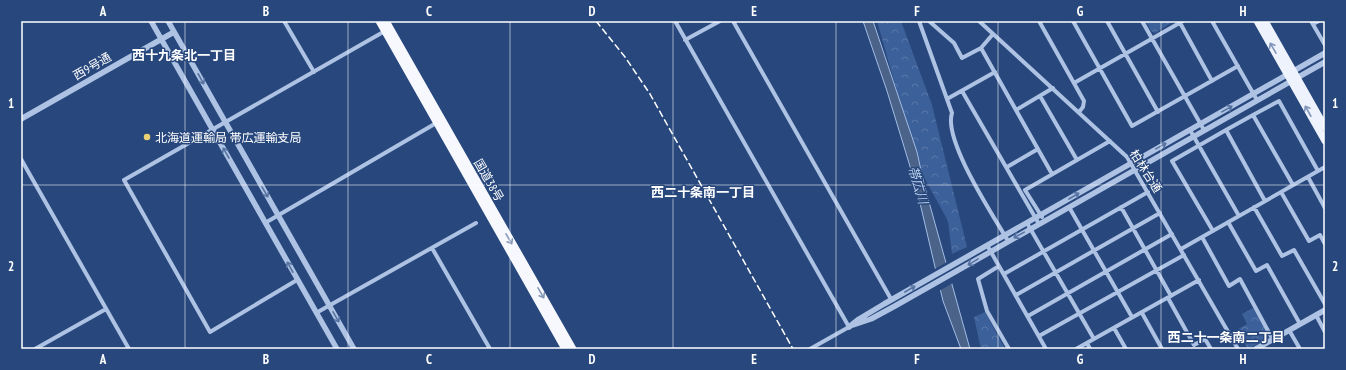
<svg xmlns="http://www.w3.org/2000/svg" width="1346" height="370" font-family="'PT Sans Narrow','Noto Sans JP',sans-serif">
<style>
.park{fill:url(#park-crowns)}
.water{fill:#4b6289;stroke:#a2bde5}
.pier{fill:#28487d}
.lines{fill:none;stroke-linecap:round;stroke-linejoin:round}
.minor{stroke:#aec3e4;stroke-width:4}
.tertiary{stroke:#aec3e4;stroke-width:5.5}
.primary{stroke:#edf2fd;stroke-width:7}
.trunk{stroke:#f6f8fe;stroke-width:7}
.rail{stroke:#fff;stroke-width:1.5;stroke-dasharray:7 3;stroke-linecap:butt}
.oneway{stroke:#8194b7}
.oneway2{stroke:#5773a1}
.oneway3{stroke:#8597b7}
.grid{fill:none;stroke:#fff;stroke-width:1;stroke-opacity:0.55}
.poi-dot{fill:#ecd174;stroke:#28487d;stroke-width:1.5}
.labels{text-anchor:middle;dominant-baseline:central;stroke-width:3;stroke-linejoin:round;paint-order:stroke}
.street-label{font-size:12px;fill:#fff;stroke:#28487d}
.poi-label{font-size:12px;fill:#fff;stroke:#28487d;text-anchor:start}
.neighbourhood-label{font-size:13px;font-weight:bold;fill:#fff;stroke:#28487d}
.water-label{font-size:13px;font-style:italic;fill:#b9cdec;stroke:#28487d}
.neatline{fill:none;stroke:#fff;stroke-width:1.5}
.grid-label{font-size:13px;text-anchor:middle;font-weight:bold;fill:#fff}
</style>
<defs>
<pattern id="park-crowns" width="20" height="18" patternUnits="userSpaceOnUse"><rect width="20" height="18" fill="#3c609a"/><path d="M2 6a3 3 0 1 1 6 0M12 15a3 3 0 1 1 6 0" fill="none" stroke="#5978a9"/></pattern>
</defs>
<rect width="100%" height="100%" fill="#28487d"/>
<path class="park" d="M877 21H901L932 105 967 247 952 254 948 221 925 179 914 151Z
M1146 21H1174L1155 33 1151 31Z
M1253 308 1269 334 1268 339 1248 349 1237 330 1247 324 1242 314Z
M985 312 1005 349H981L974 317Z"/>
<path class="water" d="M863 21H873L917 152 924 184 970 349H961L943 301 916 186 887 91Z"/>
<path class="pier" d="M947 262 953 283 939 291 933 270Z"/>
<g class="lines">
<path class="minor" d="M284 21 314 72
M675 21 849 327 810 349
M733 21 891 299
M919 21 952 113C943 140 993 215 1008 241
M929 21 954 43 962 58 981 48
M979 21 1127 157 1238 349
M1039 21 1084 101 1083 107 1079 112
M1073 21 1132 126 1238 66
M1107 21 1158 112
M1142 21 1204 130
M1179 21 1212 81
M1212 21 1257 100
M1311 21 1325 45
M1313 24 1319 21
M993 34 981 48 1052 174
M685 40 720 21
M1074 83 1183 21
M962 91 1039 224
M1040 96 1077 160
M947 99 995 72
M1016 110 1053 88
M1253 115 1279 101 1318 171
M1190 130 1239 216
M1226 130 1253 115 1293 185
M21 159 129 349
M1007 167 1038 149
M1308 177 1325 208
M1281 192 1309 241 1320 235 1325 244
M1069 207 1132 317
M1121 207 1171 296
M1254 207 1282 256 1294 250 1325 304
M1042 217 1025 190 1110 141
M1228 222 1256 271 1267 265 1300 324
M265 223 438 122
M1027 223 1094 339
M1213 231 1172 161 1226 130 1265 201
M1202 237 1229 286 1240 279 1273 340
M987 245 1046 349
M432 248 490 349
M1181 249 1325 167
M999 266 978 279 987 311 1009 349
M1004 274 1148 192
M297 280 210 332 124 180 385 31
M1016 295 1160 213
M1168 298 1194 345 1205 339 1211 349
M316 313 476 223
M1142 313 1162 349
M1316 315 1325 332
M1028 316 1172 234
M1114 328 1126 349
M1289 330 1300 349
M1039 336 1184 255
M1087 343 1090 349
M35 349 106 309
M1076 349 1199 280"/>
<path class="tertiary" d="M151 21 337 349
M168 21 354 349
M21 119 174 32
M853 325 871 319 895 306 1325 62
M849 327 859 319 884 304 1325 53
M1256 349 1325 310"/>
<path class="primary" d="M1257 21 1325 141
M1265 21 1325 127"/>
<path class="trunk" d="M379 21 565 349
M386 21 573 349"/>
<path class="rail" d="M596 21 625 57 650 94 793 349"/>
</g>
<defs><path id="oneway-shaft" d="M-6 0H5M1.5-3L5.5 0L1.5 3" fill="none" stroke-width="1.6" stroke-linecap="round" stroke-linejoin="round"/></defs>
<g class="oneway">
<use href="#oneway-shaft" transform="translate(1273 48) rotate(-120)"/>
<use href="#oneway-shaft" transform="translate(1308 111) rotate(-119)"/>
</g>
<g class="oneway2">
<use href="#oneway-shaft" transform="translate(201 79) rotate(61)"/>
<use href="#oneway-shaft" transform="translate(1227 109) rotate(-29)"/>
<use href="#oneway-shaft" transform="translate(1161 146) rotate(-29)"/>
<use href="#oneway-shaft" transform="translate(226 153) rotate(-120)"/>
<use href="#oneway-shaft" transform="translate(265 192) rotate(60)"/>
<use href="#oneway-shaft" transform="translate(1074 196) rotate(-30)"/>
<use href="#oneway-shaft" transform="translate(1019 235) rotate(151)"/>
<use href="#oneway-shaft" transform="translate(973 262) rotate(149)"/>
<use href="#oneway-shaft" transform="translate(290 267) rotate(-119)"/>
<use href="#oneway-shaft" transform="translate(910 289) rotate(-30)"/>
<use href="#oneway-shaft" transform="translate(336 317) rotate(60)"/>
</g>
<g class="oneway3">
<use href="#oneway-shaft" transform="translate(509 239) rotate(60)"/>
<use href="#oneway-shaft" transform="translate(541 293) rotate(60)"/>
</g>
<path class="grid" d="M185 21V349M348 21V349M510 21V349M673 21V349M836 21V349M998 21V349M1161 21V349M21 185H1325"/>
<circle class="poi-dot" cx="147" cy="137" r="4"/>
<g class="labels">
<g class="street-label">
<text transform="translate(92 66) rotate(-30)">西9号通</text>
<text transform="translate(1146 171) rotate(57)">柏林台通</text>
<text transform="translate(489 180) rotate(60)">国道38号</text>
</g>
<g class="poi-label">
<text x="155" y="137">北海道運輸局 帯広運輸支局</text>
</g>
<g class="neighbourhood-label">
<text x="184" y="55">西十九条北一丁目</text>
<text x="703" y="192">西二十条南一丁目</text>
<text x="1226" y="337">西二十一条南二丁目</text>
</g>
<g class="water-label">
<text transform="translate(918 185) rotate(73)">帯広川</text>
</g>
</g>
<rect width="1346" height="370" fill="none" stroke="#28487d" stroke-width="44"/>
<rect x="22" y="22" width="1302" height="326" class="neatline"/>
<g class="grid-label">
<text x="103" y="16">A</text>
<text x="266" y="16">B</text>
<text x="429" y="16">C</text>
<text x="592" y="16">D</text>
<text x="754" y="16">E</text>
<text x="917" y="16">F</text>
<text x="1080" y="16">G</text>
<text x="1243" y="16">H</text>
<text x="11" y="108">1</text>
<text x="1335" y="108">1</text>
<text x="11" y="271">2</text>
<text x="1335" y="271">2</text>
<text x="103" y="364">A</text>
<text x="266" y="364">B</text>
<text x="429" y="364">C</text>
<text x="592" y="364">D</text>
<text x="754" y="364">E</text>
<text x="917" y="364">F</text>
<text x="1080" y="364">G</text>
<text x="1243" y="364">H</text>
</g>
</svg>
